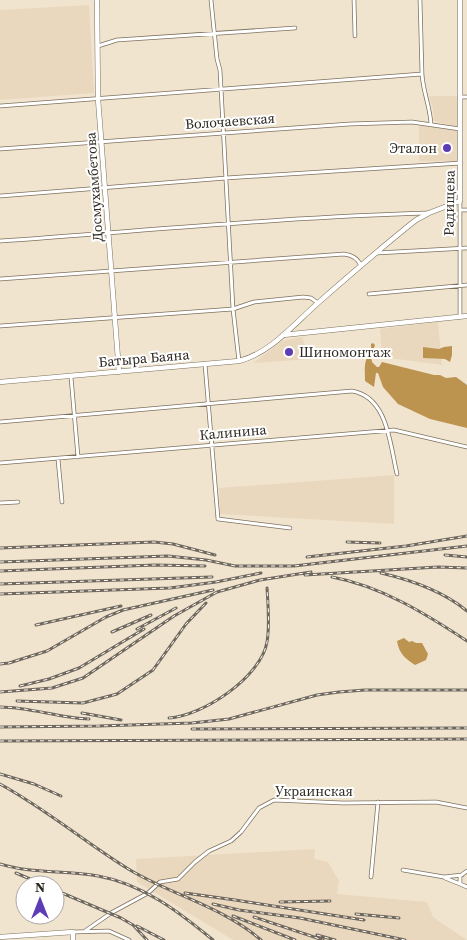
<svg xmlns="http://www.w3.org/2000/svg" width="467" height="940" font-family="'Source Serif 4',serif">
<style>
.built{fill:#ead8be}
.water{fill:#bc944f}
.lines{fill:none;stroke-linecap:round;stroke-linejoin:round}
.street-casing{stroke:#7c715e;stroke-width:4.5}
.secondary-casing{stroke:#7c715e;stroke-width:5.5}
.street{stroke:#fff;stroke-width:3}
.secondary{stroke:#fff;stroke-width:4.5}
.rail-casing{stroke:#70685c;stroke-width:3}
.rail{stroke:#fff;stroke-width:1;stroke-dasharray:4;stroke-linecap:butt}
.poi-dot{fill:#5c3db6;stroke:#fff;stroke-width:2}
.labels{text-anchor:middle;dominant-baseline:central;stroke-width:4;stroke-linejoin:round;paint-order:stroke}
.street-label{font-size:14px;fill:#2d2821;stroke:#fff}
.poi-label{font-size:14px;fill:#2d2821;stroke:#fff;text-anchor:end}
</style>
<rect width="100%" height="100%" fill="#f1e4cf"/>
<path class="built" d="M89 5 94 93 0 100V10Z
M429 96H458L459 127 434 121 433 109Z
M419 125 459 131V161H419Z
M438 322 442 365 382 357 380 329Z
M302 337 311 359 253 363 282 341Z
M394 475V524L220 514 219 488Z
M315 849 314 859 328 862 339 881 337 894 427 902 433 917 467 940H233L137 882 136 859Z"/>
<path class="water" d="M373 343 375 345 371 356 372 362 377 367H379L382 362 434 375H440L446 378 456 377 467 385V428L430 419 398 404 383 387 378 373H376L374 387 365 381C365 372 363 359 371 352V344Z
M452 346V355L450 362 445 359 423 358V347L439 349 444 347Z
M404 638 409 642 412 641 416 643H422L428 654 426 660 415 665C406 659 399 654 397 641Z"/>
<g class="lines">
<g class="street-casing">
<path id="street" d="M211 0 217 59 220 70 233 309 239 361
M354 0 355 36
M420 0 422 74C423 92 430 106 431 124
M98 46 117 40 295 28
M461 97H467
M0 106 422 74
M0 149 350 124 412 122 460 129
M0 196 226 178 461 163
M460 201V317
M460 210H467
M0 241C143 231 285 217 428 213
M377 253 467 248
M0 279 344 254C352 255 358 258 361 266
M369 294 467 285
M0 326 233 309 254 302 303 297 311 298 318 303
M205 364 218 519 290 528
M71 377 78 457
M0 422 352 391C388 397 390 445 397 474
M58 459 62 502
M0 463 394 430 467 447
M0 503 18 502
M403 870 444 877 462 875
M467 871 460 876V884L467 887
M371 877 378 802
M445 878 460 884
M85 931 111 913 148 893 160 882 178 879 195 862 209 851 231 841 241 832 259 808 274 800 343 803 436 802 467 808
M73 932 109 931 129 940"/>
</g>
<g class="secondary-casing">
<path id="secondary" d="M97 0 98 99 119 372
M283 335 467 316
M0 382 239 361C271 353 295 323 319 302 351 274 383 246 416 220L429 213 460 201V0
M0 937 73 932V940"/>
</g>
<use href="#street" class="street"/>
<use href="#secondary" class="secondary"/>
<g class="rail-casing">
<path id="rail" d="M347 542 380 543
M0 548 154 542 173 544 215 555
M445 555 467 557
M307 557 406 546 467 536
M0 562 168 556 206 560 235 566H294L467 546
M0 571 155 565 205 566
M381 573C411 580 443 591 467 611
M305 575 438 567 467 568
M332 577C381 586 426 614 467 641
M0 584 212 577
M0 594 170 588 216 582 261 573
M36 625 121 606
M137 629 176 608
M112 632 151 615
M0 664 9 663 47 651 106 617 123 610 213 590
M20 686 49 679 79 668 144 629
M0 692 52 688 83 678 174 616 217 592 260 580 311 572
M17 701 83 703 117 694 153 670 186 624 206 603
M0 707C30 707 59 718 89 719
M82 713 121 720
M169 718C203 716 261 677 267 642 270 624 268 605 267 588
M0 727 99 726 192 723 229 719 317 695 339 692 365 690H467
M192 729 467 728
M0 741 467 739
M0 774 34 784 61 796
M0 784C46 809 86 843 130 870 172 895 223 907 261 940
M0 864C32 874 65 870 98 876 143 884 179 912 213 940
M16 873 44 885
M55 890 121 918 133 925 147 940
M185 893 235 900 364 920
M280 902 330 901
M213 904 239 910 300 918 405 940
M356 914 399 918
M233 916 295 940
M254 917 323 940
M137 926 164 940
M317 935 335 940"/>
</g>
<use href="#rail" class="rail"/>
</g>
<g class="poi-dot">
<circle cx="447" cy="148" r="5"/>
<circle cx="289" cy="352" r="5"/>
</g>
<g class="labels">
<g class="street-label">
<text transform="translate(230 121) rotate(-4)">Волочаевская</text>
<text transform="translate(94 187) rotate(-94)">Досмухамбетова</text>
<text transform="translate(449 203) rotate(-89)">Радищева</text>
<text transform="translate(144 358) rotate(-5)">Батыра Баяна</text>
<text transform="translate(233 432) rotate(-5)">Калинина</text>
<text x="314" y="791">Украинская</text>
</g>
<g class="poi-label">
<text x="437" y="148">Эталон</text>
<text x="299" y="352" text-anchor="start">Шиномонтаж</text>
</g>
</g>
<g transform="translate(40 900)"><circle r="24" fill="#ffffff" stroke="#aba9a6"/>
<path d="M0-4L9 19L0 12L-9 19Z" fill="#5c3db6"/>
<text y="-8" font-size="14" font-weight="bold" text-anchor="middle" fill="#2d2821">N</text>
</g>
</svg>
